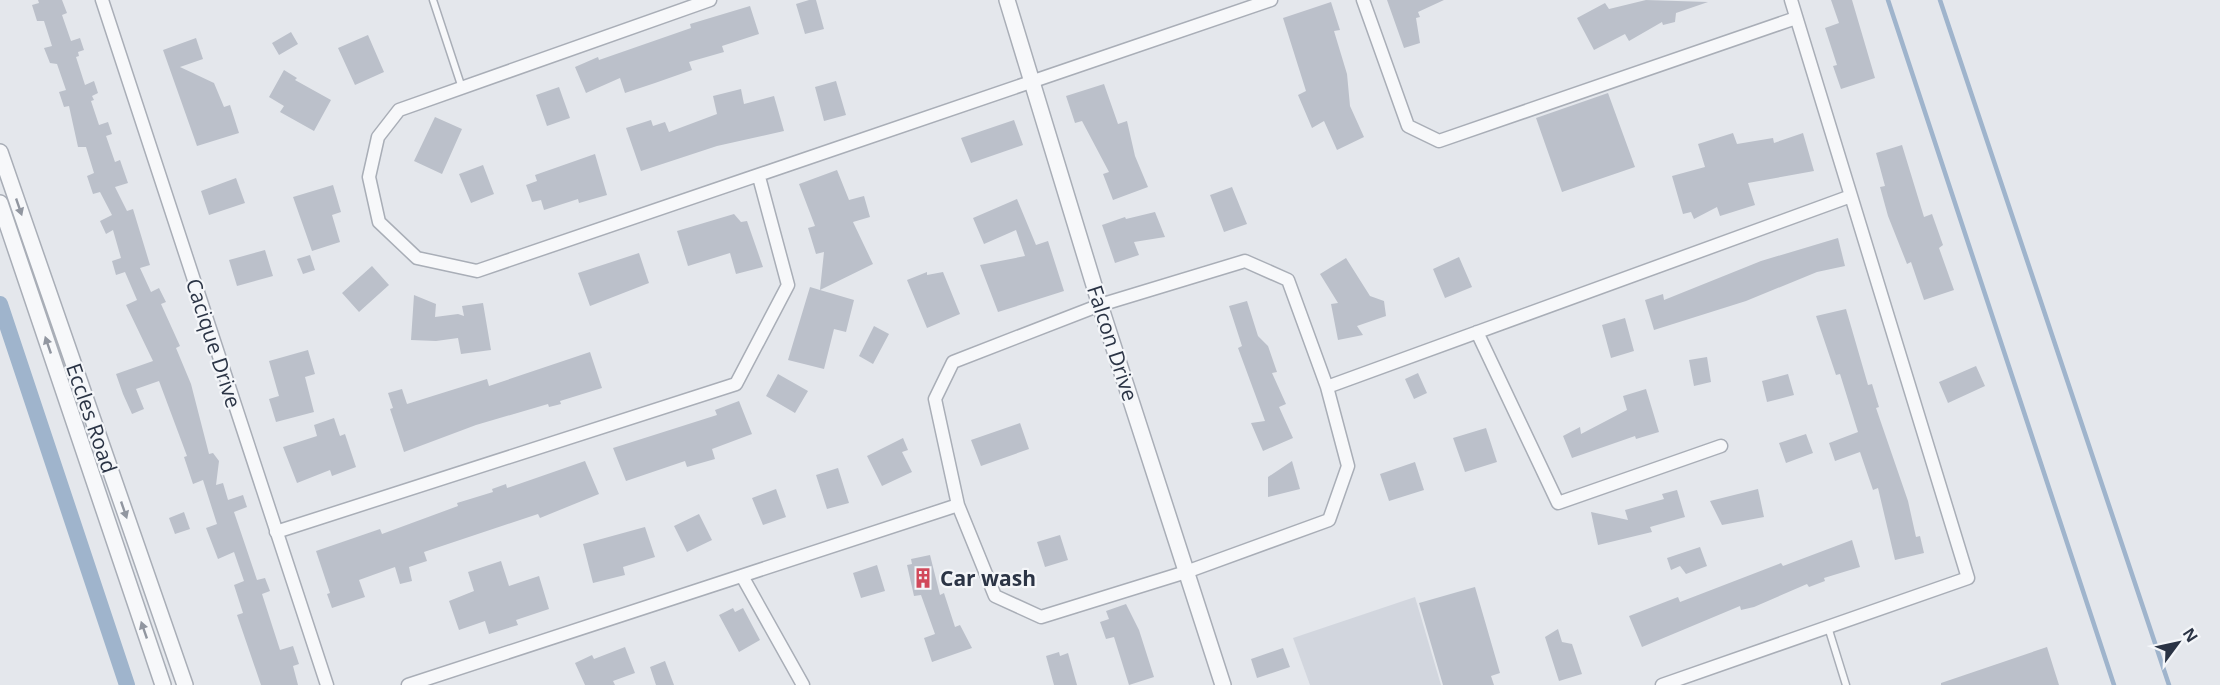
<svg xmlns="http://www.w3.org/2000/svg" width="2220" height="685" font-family="'Open Sans',sans-serif">
<style>
.built{fill:#d2d6de}
.lines{fill:none;stroke-linecap:round;stroke-linejoin:round}
.stream{stroke:#9fb4cc;stroke-width:4.5}
.canal{stroke:#9fb4cc;stroke-width:16}
.building{fill:#bbc0ca}
.service-casing{stroke:#a9aeb7;stroke-width:9}
.minor-casing{stroke:#a9aeb7;stroke-width:15}
.tertiary-casing{stroke:#a9aeb7;stroke-width:18}
.service{stroke:#f7f8fa;stroke-width:6}
.minor{stroke:#f7f8fa;stroke-width:12}
.tertiary{stroke:#f7f8fa;stroke-width:15}
.oneway{fill:#9196a0}
.labels{text-anchor:middle;dominant-baseline:central;stroke-width:4.5;stroke-linejoin:round;paint-order:stroke}
.street-label{font-size:21px;fill:#2b3445;stroke:#f4f6f9}
.poi-label{font-size:21px;font-weight:bold;fill:#2b3445;stroke:#f4f6f9;text-anchor:start}
</style>
<rect width="100%" height="100%" fill="#e4e7ec"/>
<path class="built" d="M1415 597 1441 685H1310L1293 638Z"/>
<g class="lines">
<path class="stream" d="M1888 0 2114 685
M1940 0 2169 685"/>
<path class="canal" d="M0 304 127 685"/>
</g>
<path class="building" d="M38 0H62L67 13 62 15 71 41 80 38 84 50 78 52 79 56 76 57 85 85 94 81 98 93 92 96 94 100 91 101 99 125 108 122 112 134 106 136 115 162 120 160 128 183 115 187 127 211 133 209 150 265 140 268 151 292 159 288 166 302 161 304 180 346 176 348 191 384 209 454 213 453 219 461 216 485 223 483 228 500 243 495 247 507 234 512 257 580 265 578 270 591 262 594 280 650 293 646 299 664 293 666 298 685H261L237 615 243 613 234 585 244 581 234 552 218 559 206 528 217 524 203 480 193 484 184 457 187 456 159 381 136 389 144 409 132 414 123 394 116 374 153 361 126 305 137 300 125 272 116 275 112 261 121 258 113 230 106 234 100 221 112 215 100 192 93 194 87 176 94 173 86 147H78L69 106 64 107 59 92 66 90 57 64 50 63 44 48 52 46 44 21H37L32 5 39 3Z
M809 0H816L824 29 805 34 796 4Z
M1387 0H1444L1418 12 1420 17 1416 18 1420 43 1404 48Z
M1646 0 1708 2 1676 13 1675 22 1663 25 1662 22 1629 41 1625 34 1594 50 1577 18 1605 3 1609 9Z
M1831 0H1852L1875 78 1841 89 1833 66 1837 65 1825 28 1839 23Z
M1331 2 1340 30 1334 31 1347 74 1350 106 1364 137 1337 150 1324 121 1312 128 1298 95 1306 91 1283 18Z
M750 6 759 34 722 46 724 52 689 62 692 70 655 83 625 93 620 78 586 93 575 67 598 57 599 60 691 28 690 24Z
M291 32 298 44 279 55 272 43Z
M368 35 384 72 355 85 338 48Z
M196 38 203 59 180 67 214 83 224 107 230 105 239 133 197 146 163 50Z
M284 70 297 78 295 80 331 100 314 131 280 112 284 106 269 97Z
M836 81 846 115 824 121 815 87Z
M1104 84 1118 124 1127 121 1135 156 1148 187 1113 200 1103 174 1109 172 1082 121 1075 123 1066 96Z
M559 87 570 118 547 126 536 95Z
M741 89 744 104 774 96 784 131 717 146 641 171 626 128 651 120 653 126 665 122 669 132 717 114 713 96Z
M1608 93 1635 167 1562 192 1536 118Z
M435 117 462 129 442 174 414 161Z
M1014 120 1023 145 971 163 961 138Z
M1733 133 1737 144 1773 138 1774 143 1803 133 1814 171 1748 183 1755 205 1720 216 1717 207 1694 219 1691 212 1683 214 1672 176 1705 167 1698 144Z
M1902 145 1924 217 1932 214 1943 245 1939 248 1954 290 1924 300 1911 262 1907 264 1888 216 1880 187 1885 186 1876 153Z
M595 154 607 195 579 203 578 199 544 210 541 200 532 202 526 185 537 181 535 175Z
M483 165 494 194 471 203 459 174Z
M837 170 849 200 864 196 870 217 853 222 873 264 820 290 854 300 846 332 834 329 824 369 788 360 810 287 820 290 824 252 816 254 808 228 815 226 799 184Z
M236 178 245 203 209 215 201 191Z
M333 185 341 212 332 215 340 242 312 251 293 197Z
M1232 187 1247 224 1224 232 1210 195Z
M1017 199 1036 245 1048 241 1064 291 998 312 980 265 1025 256 1016 230 984 244 973 218Z
M1155 212 1165 237 1134 242 1139 255 1115 263 1102 225 1125 217 1126 219Z
M734 214 741 222 747 221 763 267 736 274 730 253 688 266 677 231Z
M1838 238 1845 266 1817 272 1746 301 1654 330 1645 300 1663 294 1664 300 1761 261Z
M265 250 273 276 237 286 229 260Z
M639 253 649 283 590 306 578 273Z
M310 255 315 270 303 274 297 259Z
M1459 257 1472 287 1445 298 1433 269Z
M1346 258 1370 296 1384 301 1386 316 1357 326 1363 335 1338 340 1331 304 1338 303 1320 274Z
M372 266 389 285 359 312 342 293Z
M927 272V275L943 272 960 314 927 328 907 280Z
M414 295 436 304 435 317 458 314 464 316 462 306 483 303 491 350 461 354 458 338 436 341 411 340Z
M1247 301 1258 336 1268 346 1277 372 1272 373 1286 404 1279 407 1293 438 1263 451 1251 423 1265 421 1238 348 1242 346 1229 306Z
M1846 309 1868 385 1872 384 1879 407 1876 408 1908 501 1916 537 1920 536 1924 553 1895 560 1878 488 1873 490 1860 452 1835 461 1829 443 1858 432 1840 374 1836 375 1816 316Z
M1625 318 1634 351 1611 358 1602 325Z
M874 326 889 334 873 364 859 356Z
M308 350 315 374 305 377 314 412 276 422 269 399 279 396 269 361Z
M590 352 602 388 560 401 561 404 549 407 548 404 476 425 404 452 390 409 393 408 388 393 402 389 407 404 487 379 489 386Z
M1707 357 1711 382 1694 386 1689 360Z
M1976 366 1985 386 1948 403 1939 382Z
M1418 373 1427 393 1414 399 1405 379Z
M778 374 808 391 795 413 766 396Z
M1788 374 1794 395 1767 402 1762 381Z
M1646 389 1659 432 1636 439 1635 436 1572 458 1563 436 1580 427 1581 434 1627 410 1623 396Z
M739 401 752 434 712 449 715 459 687 467 685 461 626 481 613 448 717 415 715 410Z
M334 418 340 436 345 434 356 467 332 476 330 470 297 483 283 447 317 436 314 425Z
M1020 423 1029 449 981 466 971 440Z
M1486 428 1497 462 1465 472 1453 438Z
M1806 434 1813 453 1786 463 1779 443Z
M903 438 908 450 902 452 912 472 882 486 867 456Z
M585 461 599 494 540 518 538 514 424 552 427 561 409 567 412 581 400 584 395 567 359 580 365 597 332 608 327 594 330 593 316 551 380 529 382 534 458 506 457 503 493 492 492 489 506 484 507 488Z
M1292 461 1300 489 1268 497V477Z
M1415 462 1424 490 1389 501 1380 474Z
M838 468 849 503 827 509 816 475Z
M776 489 786 517 763 525 752 498Z
M1758 489 1764 517 1722 525 1710 501Z
M1677 490 1685 517 1650 527 1652 532 1598 545 1591 512 1628 520 1625 510 1664 499 1662 494Z
M184 512 190 529 175 534 169 518Z
M699 514 712 540 687 552 674 526Z
M645 527 655 557 623 567 625 575 593 583 583 544Z
M1060 535 1068 560 1045 567 1037 542Z
M1852 540 1860 567 1824 578 1825 581 1809 587 1807 584 1754 607 1741 610 1740 606 1642 647 1629 616 1678 597 1680 602 1781 563 1783 566Z
M1700 547 1707 566 1686 574 1680 566 1671 570 1667 558Z
M930 555 940 595 944 593 955 627 960 625 972 648 932 662 924 638 935 634 921 595 914 596 907 565 912 564 911 559Z
M501 561 509 586 539 576 549 609 516 620 518 625 489 634 485 621 459 630 449 601 474 591 468 572Z
M877 565 885 591 861 598 853 573Z
M1475 587 1500 673 1491 676 1494 685H1443L1419 603Z
M1126 604 1139 630 1154 677 1129 685 1114 637 1106 639 1100 622 1109 619 1106 611Z
M733 608 735 612 743 608 760 640 739 652 719 615Z
M1558 629 1562 642 1572 644 1582 674 1559 681 1545 637Z
M625 647 635 673 613 681 615 685H585L575 663 592 655 594 659Z
M2047 647 2059 685H1941V683Z
M1283 648 1290 667 1257 678 1251 659Z
M1059 652 1060 656 1068 653 1077 685H1054L1046 656Z
M665 661 674 685H656L650 667Z"/>
<g class="lines">
<g class="service-casing">
<path id="service" d="M433 0 462 88
M1828 627 1846 685"/>
</g>
<g class="minor-casing">
<path id="minor" d="M102 0 327 685
M710 0 399 110 378 137 369 177 379 222 417 258 477 271 1271 0
M1363 0 1408 126 1439 141 1796 18
M1245 261 1288 280 1327 387 1348 466 1329 520 1186 572 1041 617 995 596 958 505 935 399 953 362 1100 305Z
M1477 332 1558 503 1721 446
M1327 387 1851 196
M276 532 736 384 788 285 759 177
M742 576 803 685
M408 685 958 505
M1662 685 1968 578 1791 0"/>
</g>
<g class="tertiary-casing">
<path id="tertiary" d="M1007 0 1100 305 1223 685
M0 152 185 685
M0 203 163 685"/>
</g>
<use href="#service" class="service"/>
<use href="#minor" class="minor"/>
<use href="#tertiary" class="tertiary"/>
</g>
<defs><path id="oneway-solid" d="M-6-.8H1V-3.2L6.5 0L1 3.2V.8H-6Z" transform="scale(1.5)"/></defs>
<g class="oneway">
<use href="#oneway-solid" transform="translate(19 207) rotate(71)"/>
<use href="#oneway-solid" transform="translate(48 345) rotate(-109)"/>
<use href="#oneway-solid" transform="translate(124 510) rotate(71)"/>
<use href="#oneway-solid" transform="translate(144 630) rotate(-109)"/>
</g>
<defs>
<g id="building-bare" transform="scale(1.62)"><path d="M-4-6H4V6H1V3H-1V6H-4ZM-2.5-4.3h1.7v1.8h-1.7ZM.8-4.3h1.7v1.8H.8ZM-2.5-1h1.7V.8h-1.7ZM.8-1h1.7V.8H.8Z" fill="#d1495b" stroke="#f4f6f9" stroke-width="2.5" paint-order="stroke"/></g>
</defs>
<g fill-rule="evenodd">
<use href="#building-bare" x="923" y="578"/>
</g>
<g class="labels">
<g class="street-label">
<text transform="translate(214 343) rotate(72)">Cacique Drive</text>
<text transform="translate(1113 343) rotate(72)">Falcon Drive</text>
<text transform="translate(92 418) rotate(71)">Eccles Road</text>
</g>
<g class="poi-label">
<text x="940" y="578">Car wash</text>
</g>
</g>
<g transform="translate(2178 643) rotate(57)" stroke="#f4f6f9" stroke-width="4.5" paint-order="stroke">
<path d="M0-4.5L10 22L0 15L-10 22Z" fill="#2b3445"/>
<text y="-9" font-size="16" font-weight="bold" text-anchor="middle" fill="#2b3445">N</text>
</g>
</svg>
